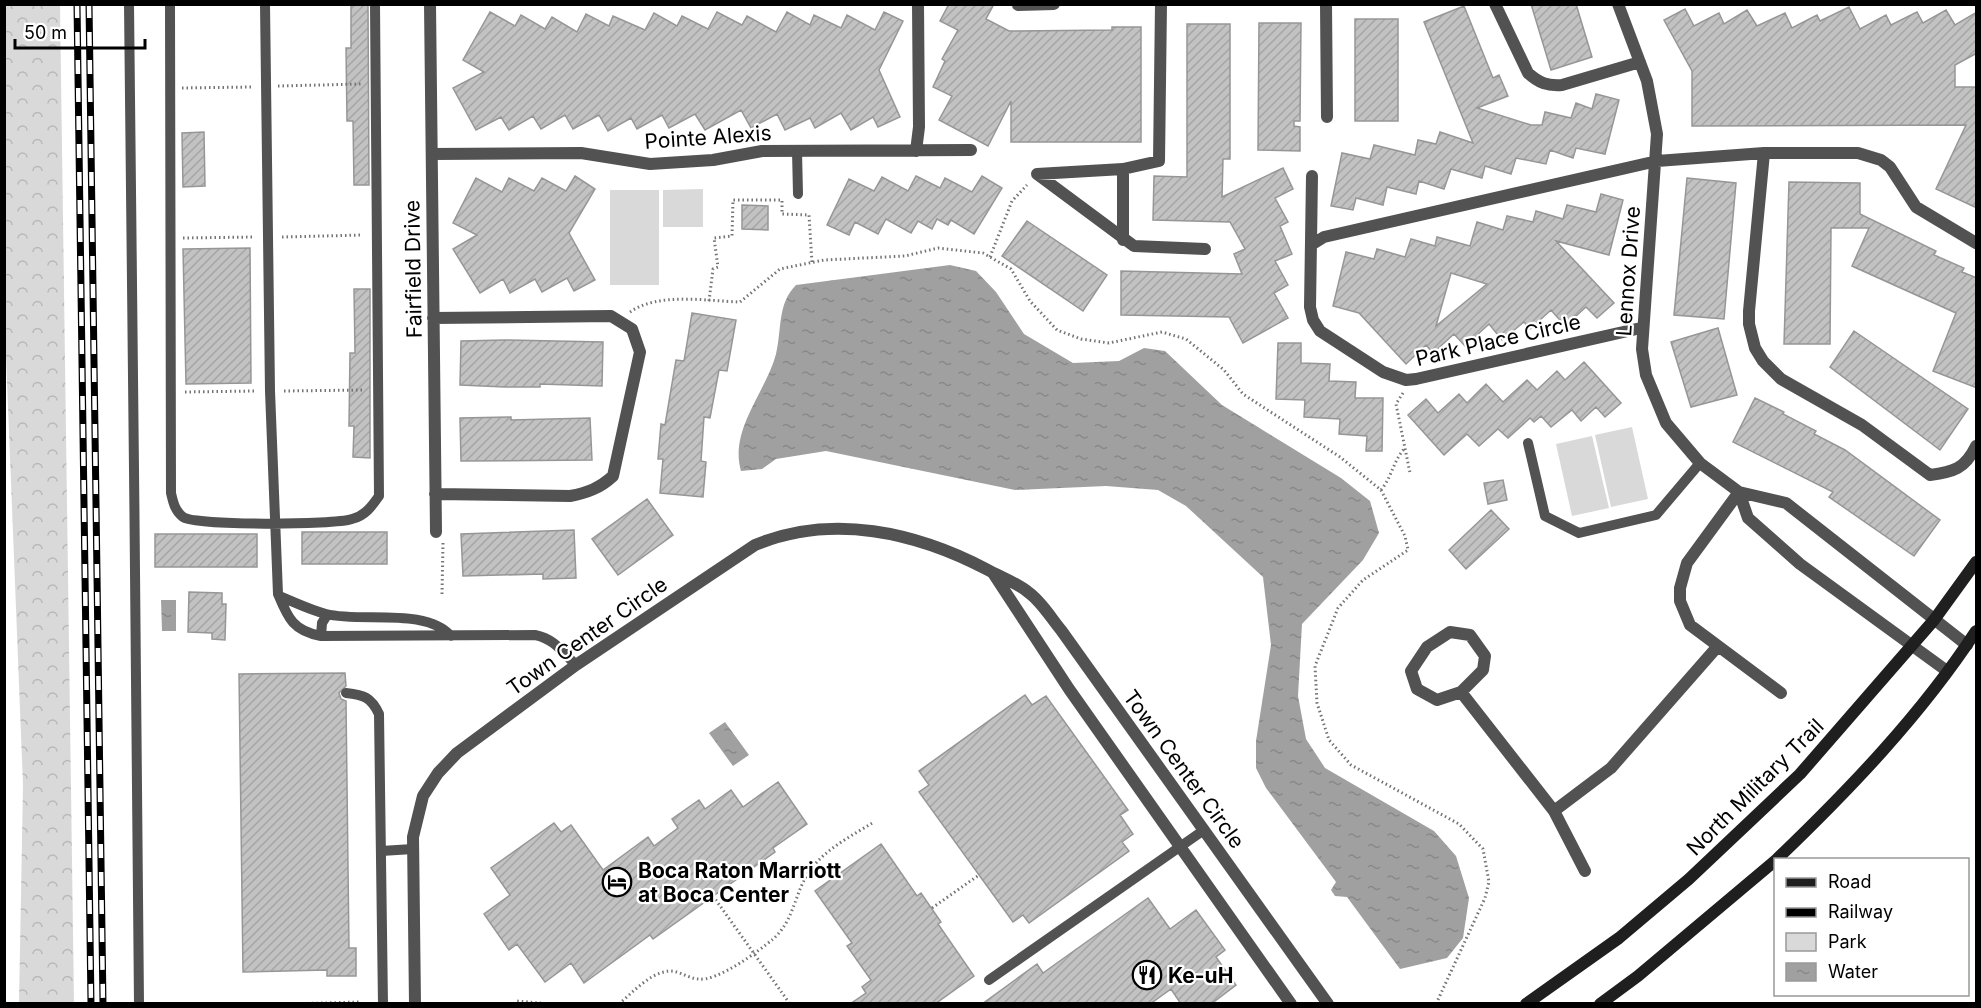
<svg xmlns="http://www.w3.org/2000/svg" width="1981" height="1008" font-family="Inter,sans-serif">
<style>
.forest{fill:url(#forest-crowns)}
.park{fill:#d9d9d9}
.water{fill:url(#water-ripples)}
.building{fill:url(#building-hatch);stroke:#969696;stroke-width:1.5;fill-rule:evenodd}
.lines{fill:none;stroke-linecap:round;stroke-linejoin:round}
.path{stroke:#747474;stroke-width:3;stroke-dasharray:1.5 3;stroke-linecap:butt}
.lane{stroke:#525252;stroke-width:10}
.street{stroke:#525252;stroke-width:12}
.secondary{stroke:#1f1f1f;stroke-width:12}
.rail-casing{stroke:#000;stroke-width:7}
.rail{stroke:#fff;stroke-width:4.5;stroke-dasharray:14;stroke-linecap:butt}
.labels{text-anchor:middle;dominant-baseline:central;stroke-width:4.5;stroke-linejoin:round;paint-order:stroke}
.street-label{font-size:21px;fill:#000;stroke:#fff}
.poi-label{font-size:21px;font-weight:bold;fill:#000;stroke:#fff;text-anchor:start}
</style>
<defs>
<pattern id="forest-crowns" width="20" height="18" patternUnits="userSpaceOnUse" patternTransform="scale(1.5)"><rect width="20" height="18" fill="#d9d9d9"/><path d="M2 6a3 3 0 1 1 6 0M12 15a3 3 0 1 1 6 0" fill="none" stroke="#b8b8b8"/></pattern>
<pattern id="water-ripples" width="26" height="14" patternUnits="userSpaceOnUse" patternTransform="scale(1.5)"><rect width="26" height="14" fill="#a0a0a0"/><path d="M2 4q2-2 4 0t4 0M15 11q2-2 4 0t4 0" fill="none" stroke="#888"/></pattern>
<pattern id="building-hatch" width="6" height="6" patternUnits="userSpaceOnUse" patternTransform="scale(1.5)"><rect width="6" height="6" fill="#c2c2c2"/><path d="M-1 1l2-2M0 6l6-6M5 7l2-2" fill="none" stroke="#a5a5a5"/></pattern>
</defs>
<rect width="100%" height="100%" fill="#fff"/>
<path class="forest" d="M4 5H60L74 1003H19L23 785 5 331Z"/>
<path class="park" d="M703 189V227H663V190Z
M610 190H659V285H610Z
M1632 427 1648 499 1611 507 1595 435Z
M1592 436 1609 508 1572 516 1556 444Z"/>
<path class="water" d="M950 265 976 271 996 292 1024 334 1073 363 1119 361 1144 348 1165 351 1222 405 1341 478 1370 501 1379 533 1363 560 1302 624 1298 696 1306 739 1325 768 1434 831 1456 856 1469 898 1463 938 1447 958 1400 969 1347 897 1335 896 1331 890 1336 882 1266 788 1256 768V741L1271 645 1263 577 1186 506 1158 490 1106 486 1015 490 826 451 776 459 762 469 741 471C729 430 766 392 776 354 782 330 777 304 796 285Z
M161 600H176V631H162Z
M725 722 749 755 733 766 709 733Z"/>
<path class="building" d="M351 4H368L369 185H354L353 121H347L346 48H351Z
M949 4H994L986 19 1009 31 1112 30V27H1141V142H1011V101L988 146 939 120 952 96 933 87 945 61 942 59 958 30 940 21Z
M1531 4H1576L1592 57 1551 70Z
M1464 6 1493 78 1499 75 1508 96 1477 108 1531 125H1542L1545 112 1571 118 1576 103 1592 109 1596 94 1619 100 1605 154 1576 148 1573 158 1550 150 1546 164 1516 158 1511 174 1485 166 1482 178 1451 169 1444 189 1419 181 1416 194 1387 187 1383 205 1356 198 1353 210 1331 206 1342 153 1370 159 1374 145 1415 155 1418 140 1436 144 1440 132 1473 143 1424 22Z
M1849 7 1860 29 1886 15 1891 25 1917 12 1923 23 1946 10 1955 25 1977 12V53L1955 65V87H1977V208L1936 189 1966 125 1692 126V71L1664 20 1685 9 1694 26 1719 13 1724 24 1747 10 1757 26 1785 13 1792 28 1817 15 1820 21Z
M490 12 515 26 521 15 545 29 552 17 577 32 586 14 609 26 613 16 645 30 654 13 677 26 682 16 708 29 717 12 742 25 747 16 776 32 787 12 810 25 814 15 841 28 847 15 875 30 884 12 903 21 879 70 900 117 878 127 873 117 851 130 841 113 815 128 810 118 785 130 777 114 751 128 741 110 705 130 695 114 669 128 662 115 637 129 631 118 608 131 599 115 573 129 565 115 541 129 533 116 509 130 501 117 476 130 453 88 484 72 463 60Z
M1355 19H1398V121H1355Z
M1259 23H1301L1300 121H1294V126L1300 127V151L1258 150Z
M1187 24H1230V159H1223L1222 197 1283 168 1293 189 1275 198 1288 222 1280 226 1292 254 1275 261 1288 285 1274 293 1288 318 1243 343 1229 317 1121 315V271L1242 274 1234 254 1245 249 1230 222 1153 220 1154 176 1187 177Z
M204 132 205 186 183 187 182 133Z
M575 176 595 189 569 233 595 280 574 291 567 278 542 292 535 279 510 293 503 279 480 293 453 249 477 235 453 223 476 178 502 192 509 178 534 191 542 178 566 191Z
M916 176 940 188 945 178 972 192 982 176 1002 188 974 234 951 220 948 225 937 219 932 229 918 221 911 233 886 219 878 234 855 222 849 235 827 225 849 179 874 191 882 177 908 191Z
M1687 178 1736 183 1724 319 1674 315Z
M1789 182 1860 183V214L1936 251 1934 255 1964 268 1962 272 1977 278V388L1933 371 1956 313 1852 266 1869 228H1831L1830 344H1784Z
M1601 194 1623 200 1609 255 1556 241 1614 303 1597 318 1586 307 1565 326 1551 310 1530 329 1524 322 1502 340 1489 324 1465 346 1454 334 1433 353 1426 345 1406 364 1359 313 1333 306 1346 252 1374 259 1377 249 1405 257 1411 239 1435 246 1437 237 1470 246 1477 222 1503 230 1507 216 1533 222 1536 211 1563 219 1567 205 1596 212ZM1451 273 1487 284 1436 326Z
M742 205 768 206V230L742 229Z
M1027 221 1107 275 1083 311 1002 256Z
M250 248 251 383 186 384 183 249Z
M354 289H370V458L353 457 354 426H349L350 353H355Z
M692 313 736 320 727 371 719 370 710 418 704 417 701 461 706 462 703 497 660 493 663 459H658L661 424 665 425 676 360 684 361Z
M1718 328 1737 395 1691 407 1671 342Z
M1854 331 1968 409 1940 450 1830 367Z
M505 340 603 342 602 386 540 384V387H505L460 385 461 341Z
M1278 343H1301V363L1330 364 1329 381 1356 382 1355 398H1383L1382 451H1366L1367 436 1339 434 1340 419 1304 417 1305 400 1276 399Z
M1584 362 1621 403 1605 417 1596 407 1581 421 1572 410 1551 427 1541 416 1534 422 1530 418 1508 438 1498 429 1479 446 1467 434 1444 455 1408 415 1426 399 1438 413 1459 394 1467 403 1486 384 1503 402 1527 380 1537 390 1557 371 1565 380Z
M1755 398 1784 412 1783 414 1816 431 1814 434 1845 450 1940 520 1914 556 1829 497 1833 492 1733 442Z
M511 417V420L590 418 592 460 461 461 460 418Z
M1503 480 1507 500 1488 504 1484 483Z
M647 499 673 535 618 575 592 539Z
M1491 510 1509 529 1466 569 1449 550Z
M574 530 576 578 543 579V574L463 576 461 534Z
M302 532H387V564H302Z
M155 534H257V567H155Z
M189 592 222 593V604H226L225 640 212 639V633L188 632Z
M345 673 346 686 339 693 341 699 346 701 349 948H356V976H327V970L243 972 239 674Z
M1025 695 1032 705 1046 696 1128 810 1120 815 1133 834 1122 842 1129 851 1029 923 1023 915 1013 922 919 792 929 785 919 771Z
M778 782 807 824 773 848 775 852 653 939 650 935 584 983 571 963 545 982 517 944 509 950 484 914 510 895 491 868 554 823 561 832 571 825 603 870 648 837 654 846 678 828 672 819 699 800 705 809 731 790 743 807Z
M881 844 917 896 921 893 941 922 938 924 974 976 935 1004H850L866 993 862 987 871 980 847 946 852 943 815 891Z
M1148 898 1170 929 1196 910 1225 950 1216 957 1236 985 1211 1004H1181L1171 989 1150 1004H982L1037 964 1043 973Z"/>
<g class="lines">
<path class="path" d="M278 86 361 84
M182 88 253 87
M282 237 363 235
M183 238 255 237
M990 257 1012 201 1027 185
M709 301 713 269 718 267 714 238 732 236 733 200H782V214L809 215 812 263
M630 312C659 292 706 301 740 302L780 269 824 260 905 256 938 248 983 253 1011 269 1030 301 1057 330 1081 339 1109 343 1162 332 1186 339 1224 370 1243 394 1340 457 1381 490 1405 536 1408 550 1363 580 1338 608 1315 666 1317 703 1329 740 1351 765 1459 824 1483 849 1489 882 1485 898 1436 1004
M284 391 364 390
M185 392 256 391
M1403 393 1396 404 1410 473
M1381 490C1392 477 1393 461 1405 448
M442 594 443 543
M713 896 790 1004
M932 908 979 875
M285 1004 361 1002
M514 1004 517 1001 550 1004
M619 1004C632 993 647 976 664 972 677 968 686 978 698 979 717 982 759 951 773 939 796 919 794 890 812 868 827 848 853 835 874 822"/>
<path class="lane" d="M129 4C134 338 135 670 139 1004
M170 4 171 493C173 502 175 511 183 517 195 526 334 525 352 519 365 516 372 506 379 496L375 4
M265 4 270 391 278 594C288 618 293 631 321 636L535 635C555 639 562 652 576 665
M797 151 798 194
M1528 443 1545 516 1579 533 1656 515 1700 463
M279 596C294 602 310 610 326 614 362 623 425 607 451 636
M321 636 322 623 327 615
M346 693C364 695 371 697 379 714L383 1004
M381 851 413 849
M989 980 1204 830"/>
<path class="street" d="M430 4 436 532
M1161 4 1159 161 1123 169 1037 174 1134 246 1205 249
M1326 4 1327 117
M1495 4 1528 73C1539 83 1547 86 1562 85L1640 62
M1618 4 1647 81 1657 134 1642 349 1646 375 1666 423 1700 463 1739 492 1786 503 1967 645
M1018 5 1054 4
M916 151 919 127 918 4
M1764 153 1749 311V324L1755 348 1763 361 1781 379 1862 425 1930 475C1953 472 1965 469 1976 446
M432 154 581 153 650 164 713 160 762 151 971 150
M1123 169V240
M1312 176 1310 307 1313 320 1320 331 1383 372 1406 380 1416 379 1641 328
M1311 245 1324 237 1657 161 1764 153H1858L1881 160 1890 167 1916 207 1976 243
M433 318 611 316 632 329 640 352 613 476C600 488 587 493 570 496L435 494
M1739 492 1748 518 1800 564 1947 671
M1739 492 1687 563 1680 588V601L1690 625 1781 693
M993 573 1069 689 1291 1004
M1461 692 1437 700 1417 689 1411 671 1427 647 1450 632 1470 635 1485 656 1483 670 1461 692 1554 811 1585 871
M1554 811 1611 768 1718 646
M415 1004 413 837 423 796 438 773 457 753 576 665 755 545C832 513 916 532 988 570 1001 577 1017 583 1028 592 1041 601 1051 618 1061 630L1328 1004"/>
<path class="secondary" d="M1776 860C1849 790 1921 715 1976 631
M1526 1004 1619 938 1689 879 1800 774 1934 620 1976 562
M1600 1004 1638 976 1776 860"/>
<g class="rail-casing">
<path id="rail" d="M77 4 91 1004
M89 4 103 1004"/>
</g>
<use href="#rail" class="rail"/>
</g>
<defs>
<g id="hotel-ring" transform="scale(1.5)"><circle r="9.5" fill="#fff" stroke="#000" stroke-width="1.5"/><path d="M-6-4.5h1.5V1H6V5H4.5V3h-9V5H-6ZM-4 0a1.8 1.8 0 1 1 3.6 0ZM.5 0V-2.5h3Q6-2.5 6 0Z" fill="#000"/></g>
<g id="restaurant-ring" transform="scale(1.5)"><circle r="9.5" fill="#fff" stroke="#000" stroke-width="1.5"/><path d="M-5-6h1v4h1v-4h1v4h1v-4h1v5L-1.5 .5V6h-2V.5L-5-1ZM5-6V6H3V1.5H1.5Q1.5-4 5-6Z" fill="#000"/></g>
</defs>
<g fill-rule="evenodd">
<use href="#hotel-ring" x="617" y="882"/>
<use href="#restaurant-ring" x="1147" y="975"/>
</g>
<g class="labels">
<g class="street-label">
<text transform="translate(708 137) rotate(-4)">Pointe Alexis</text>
<text transform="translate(413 269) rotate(-91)">Fairfield Drive</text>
<text transform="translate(1628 271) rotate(-86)">Lennox Drive</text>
<text transform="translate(1498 340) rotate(-13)">Park Place Circle</text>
<text transform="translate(587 636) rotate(-35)">Town Center Circle</text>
<text transform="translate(1184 769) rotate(54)">Town Center Circle</text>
<text transform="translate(1755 787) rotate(-45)">North Military Trail</text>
</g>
<g class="poi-label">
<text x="638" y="870">Boca Raton Marriott<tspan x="638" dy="24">at Boca Center</tspan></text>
<text x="1168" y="975">Ke-uH</text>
</g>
</g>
<rect width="1981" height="1008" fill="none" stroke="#000000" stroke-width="12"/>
<rect x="1774" y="858" width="195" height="138" fill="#ffffff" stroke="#999999" stroke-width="1.5"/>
<rect x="1786" y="878" width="30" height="9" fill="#1f1f1f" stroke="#999999" stroke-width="1.5"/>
<text x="1828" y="888" font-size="18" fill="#000000">Road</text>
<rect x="1786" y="908" width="30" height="9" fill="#000000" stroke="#999999" stroke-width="1.5"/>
<text x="1828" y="918" font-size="18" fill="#000000">Railway</text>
<rect x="1786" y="933" width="30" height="18" fill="#d9d9d9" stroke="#999999" stroke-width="1.5"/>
<text x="1828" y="948" font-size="18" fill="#000000">Park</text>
<rect x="1786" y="963" width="30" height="18" fill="url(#water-ripples)" stroke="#999999" stroke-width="1.5"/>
<text x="1828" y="978" font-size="18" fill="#000000">Water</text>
<path d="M15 39v9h130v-9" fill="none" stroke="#000000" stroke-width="3"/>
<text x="24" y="39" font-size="18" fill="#000000" stroke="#ffffff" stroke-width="4.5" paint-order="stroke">50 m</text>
</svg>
